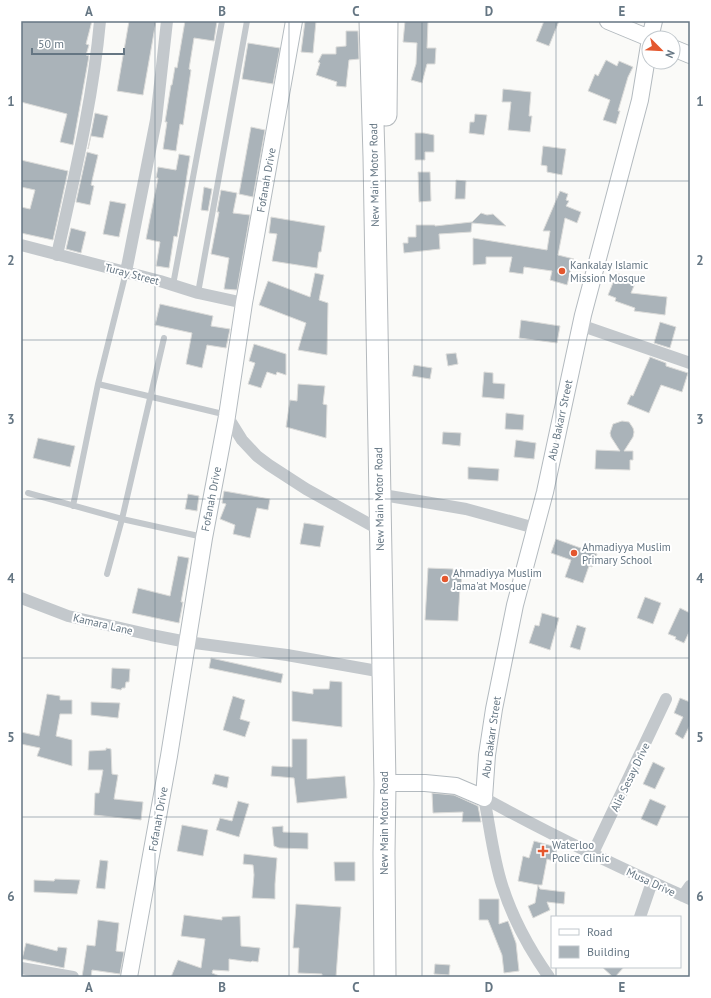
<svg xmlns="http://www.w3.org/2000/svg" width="711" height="998" font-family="'PT Sans',sans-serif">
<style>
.building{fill:#aab3b9;stroke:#dcdcda}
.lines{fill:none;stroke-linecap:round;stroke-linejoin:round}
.secondary-casing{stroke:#b3babf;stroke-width:18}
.highway-casing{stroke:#b4b9bd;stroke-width:23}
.lane{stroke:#c3c8cc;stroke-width:6}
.street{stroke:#c3c8cc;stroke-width:12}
.secondary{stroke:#fff;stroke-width:16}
.highway{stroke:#fff;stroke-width:21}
.grid{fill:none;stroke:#657683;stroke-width:1;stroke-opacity:0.55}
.poi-dot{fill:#e4572e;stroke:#fff;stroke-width:1.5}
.labels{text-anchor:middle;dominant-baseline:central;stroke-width:4;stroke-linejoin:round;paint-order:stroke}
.street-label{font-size:11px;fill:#657683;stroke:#fff}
.poi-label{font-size:11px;fill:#657683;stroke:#fff;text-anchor:start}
.neatline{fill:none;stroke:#657683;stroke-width:1.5}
.grid-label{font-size:13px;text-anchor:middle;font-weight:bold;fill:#657683}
</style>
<rect width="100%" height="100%" fill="#fafaf8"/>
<path class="building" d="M21 21H92L86 44 89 45 86 55 89 56 73 145 60 142 67 114 21 102Z
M129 21H156L143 95 117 91Z
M185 21H217L214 41 194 38 189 69 191 70 183 125 180 124 176 151 163 149 167 122H165L171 85H172L175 67 177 68Z
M305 21H316L313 53 301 52Z
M405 21H428L427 48H436L435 64H427L422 83 411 80 416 64 417 43 403 42Z
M544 21H559L549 46 536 41Z
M346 31H358L359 59 349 60 346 87 336 86 337 82 316 75 320 63 318 62 322 54H336V47L346 46Z
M248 43 280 48 273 84 242 79Z
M606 60 617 66 619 61 633 67 628 77 618 111H620L616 124 603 120 610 100 588 91 595 74 598 76Z
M503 89 531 92 529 116H532L530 132 508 130 511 102H502Z
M95 113 108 116 103 138 91 136 88 149Z
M475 114 487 115 484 135 469 133 470 122H474Z
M251 127 265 130 253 197 239 194Z
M415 133H424L434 135V152H425V160H415Z
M543 146 566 149 562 175 547 172V166L541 165Z
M87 152 98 155 91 185 94 186 90 205 76 202Z
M179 154 190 156 178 232 177 237 174 236 169 268 156 266 160 242 146 239 158 178H156L158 167 176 170Z
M21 160 68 171 53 240 21 233V207L30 209 35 190 21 187Z
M418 172H430L431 201 419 202Z
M456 180 466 181 465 199H455Z
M204 187 212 189 208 211 201 210Z
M221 190 237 193 233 213 250 215 237 290 224 289 229 258 211 254 219 212H217Z
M560 191 568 194 566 200 569 201 566 206 581 212 577 223 565 218 558 255 574 259 567 285 550 280 552 271 524 267 523 274 509 272 512 257H486V264L473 265V238L547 250 550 231H543Z
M110 201 126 204 119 237 103 234Z
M481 213 487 215 493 214 506 226 472 223 471 232 439 234 440 249 404 253 403 243H408V237H416V225H435V226L472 222Z
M271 217 325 226 321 252H319L317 268 272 261 277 234 269 233Z
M71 228 86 232 81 253 66 249Z
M315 273 324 275 319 300 328 303 327 355 298 350 306 323 259 305 268 281 310 297Z
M617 273 636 281 631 293 667 297 665 315 634 311 635 308 615 301 616 298 608 295Z
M160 304 213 316 211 326 230 329 226 348 207 345 202 368 186 364 192 333 155 325Z
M521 320 560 326 557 343 519 338Z
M660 322 676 327 670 348 654 343Z
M254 344 286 354V375L277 372 276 375 267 372 261 388 248 384 255 363 249 361Z
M456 353 458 364 448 366 446 354Z
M650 357 666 363V366L688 373 682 392 661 385 649 413 627 404 631 395 633 396Z
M414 365 432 368 430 379 412 376Z
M484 372 493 373V383L505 384 504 399 482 397Z
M298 384 325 386 323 404 327 405 326 438 286 427 290 400 297 401Z
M506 413 524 415 523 430 505 429Z
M622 421 629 422 633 428 634 432 633 437 624 451H633V460H630V470L595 469 596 450 620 451 611 437 610 433 613 424Z
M443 432 461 433 460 446 442 444Z
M38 438 75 446 70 467 33 458Z
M516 440 536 443 534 459 514 457Z
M468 467 499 469 498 481 468 479Z
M224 491 270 499 268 510 257 508 250 538 233 534 235 525 220 519 226 504 222 503Z
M188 494 199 496 197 511 185 509Z
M304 523 324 526 320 547 300 544Z
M556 539 597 554 592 567 589 566 583 583 565 577 571 560 551 553Z
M178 556 189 558 181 602H183L179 623 132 613 138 588 170 596Z
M428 568 453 569V572H462L461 587H460L458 621 425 620Z
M645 597 661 603 653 624 637 618Z
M680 608 690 613V630L684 643 675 639 676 637 668 634Z
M542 613 559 618 550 650 529 643 535 625 539 626Z
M577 625 586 628 580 650 570 647Z
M211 658 283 674 281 683 209 668Z
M112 668 130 669 129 682H126L125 688H122L121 690 111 688Z
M330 681 342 682V727L292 721V691L313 694V689H329Z
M47 694 60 696V700H72V714H60L56 736 72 740V766L37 756 40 748 21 744V732L39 736Z
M233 696 245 700 240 719 250 722 245 737 223 730Z
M680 698 690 702V725L683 739 675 734 683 717 674 713Z
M91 702 120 703 118 718 91 715Z
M292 739H307V779L345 776 347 798 297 803 294 778 271 776 272 766 292 767Z
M106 748 111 749 112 774 118 775 114 799 143 802 141 820 94 815 95 793H99L103 770H88L89 751 106 750Z
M653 762 665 768 655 789 643 784Z
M215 774 229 777 227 788 212 784Z
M432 793 454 795 478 806 481 822H462L463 812 433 813Z
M650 799 666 806 657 826 641 819Z
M238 801 249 804 239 837 216 830 220 818 232 821Z
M182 825 208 830 203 856 177 851Z
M283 826V832L308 833V849L279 848 274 846 272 827Z
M534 841 556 847 553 861 547 859 542 885H538L540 889 565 892 564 904 547 902 550 910 533 918 528 906 535 903 538 885 518 881 523 856 529 858Z
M244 854 277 858 275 884V899L252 898 254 875 253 865 243 864Z
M100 860 108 861 105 889 96 888Z
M334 862H355V881H335Z
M55 879 80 880 77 894 34 892V880L54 881Z
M479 899H499V924L508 921 516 943 519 971 504 973 502 955 488 920H479Z
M296 904 341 907 336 977 322 976V974L298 973 299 948H293Z
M184 915 222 920V917L240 916 241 946 260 948 258 962 252 961 251 962 229 959V971L213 970 212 973 222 977H171L178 960 201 968 205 939 181 936Z
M98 920 119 923 116 951 124 952 120 974 92 970 91 977H82L87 945 95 946Z
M26 943 57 951 58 947 67 948 64 968 22 959Z
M435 964 450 965 449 975 434 974Z
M602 967H624L615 977H613Z"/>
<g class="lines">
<g class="secondary-casing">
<path id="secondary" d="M608 21 649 38
M650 38 654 21
M673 48 690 55
M396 783H425L456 786 484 798 487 755 494 709 515 605 545 492 583 315 640 100 649 45
M129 977 169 756 204 538 227 416 244 303 294 21"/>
</g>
<g class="highway-casing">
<path id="highway" d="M370 21 374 157 385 784 384 853 385 977
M386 115 387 21"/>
</g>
<path class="lane" d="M173 285 222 21
M198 293 247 21
M98 384 227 415
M28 493 122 519 203 537
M73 506 98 384 126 272
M107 574 122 519 164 338"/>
<path class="street" d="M21 245 160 281 198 293 244 303
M57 255C74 178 93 100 100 21
M126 272 156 120 167 21
M580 325 690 363
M227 416 242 440 257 456 269 465 306 489 380 530
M389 496 466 509 535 528
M21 598 68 616 151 635 187 642 287 655 383 672
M484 798C551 835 620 868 690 899
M484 798C490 827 493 857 502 885 512 917 530 950 549 977
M592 855 666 699
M683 896 690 886
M640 917 652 882
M21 968 73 977"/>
<use href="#secondary" class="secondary"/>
<use href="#highway" class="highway"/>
</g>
<path class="grid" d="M155 21V977M289 21V977M422 21V977M556 21V917M21 181H690M21 340H690M21 499H690M21 658H690M21 817H690M556 967V977"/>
<g class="poi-dot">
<circle cx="562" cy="271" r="4"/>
<circle cx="574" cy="553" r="4"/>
<circle cx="445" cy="579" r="4"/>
<path d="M541 845h4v4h4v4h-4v4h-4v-4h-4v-4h4z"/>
</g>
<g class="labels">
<g class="street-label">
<text transform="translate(374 175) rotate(-91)">New Main Motor Road</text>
<text transform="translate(266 180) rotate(-80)">Fofanah Drive</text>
<text transform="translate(132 274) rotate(15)">Turay Street</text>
<text transform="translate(560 420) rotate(-78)">Abu Bakarr Street</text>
<text transform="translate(211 499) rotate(-79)">Fofanah Drive</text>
<text transform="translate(379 499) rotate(-91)">New Main Motor Road</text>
<text transform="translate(103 624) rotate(13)">Kamara Lane</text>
<text transform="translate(491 737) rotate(-82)">Abu Bakarr Street</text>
<text transform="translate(630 777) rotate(-64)">Alie Sesay Drive</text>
<text transform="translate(158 819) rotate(-80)">Fofanah Drive</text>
<text transform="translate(384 823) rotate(-90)">New Main Motor Road</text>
<text transform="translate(651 882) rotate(25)">Musa Drive</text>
</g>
<g class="poi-label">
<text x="570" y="265">Kankalay Islamic<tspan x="570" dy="13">Mission Mosque</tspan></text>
<text x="582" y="547">Ahmadiyya Muslim<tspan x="582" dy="13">Primary School</tspan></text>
<text x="453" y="573">Ahmadiyya Muslim<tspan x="453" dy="13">Jama'at Mosque</tspan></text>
<text x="552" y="845">Waterloo<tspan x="552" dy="13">Police Clinic</tspan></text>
</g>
</g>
<rect width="711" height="998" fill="none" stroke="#ffffff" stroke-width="44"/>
<rect x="551" y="916" width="130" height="52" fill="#ffffff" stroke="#c1c8cd"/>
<rect x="559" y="929" width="20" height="6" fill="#ffffff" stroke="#c1c8cd"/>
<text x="587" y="936" font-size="12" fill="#657683">Road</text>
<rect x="559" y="946" width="20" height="12" fill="#aab3b9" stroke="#c1c8cd"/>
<text x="587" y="956" font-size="12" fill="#657683">Building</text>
<g transform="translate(661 50) rotate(114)"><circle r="19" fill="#ffffff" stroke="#c1c8cd"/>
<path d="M0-3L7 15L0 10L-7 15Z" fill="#e4572e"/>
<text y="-6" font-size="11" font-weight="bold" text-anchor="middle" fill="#657683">N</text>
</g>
<path d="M32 48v6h92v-6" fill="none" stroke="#657683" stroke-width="2"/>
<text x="38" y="48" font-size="12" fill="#657683" stroke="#ffffff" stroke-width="3" paint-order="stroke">50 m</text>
<rect x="22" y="22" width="667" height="954" class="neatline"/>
<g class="grid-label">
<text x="89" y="16">A</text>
<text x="222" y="16">B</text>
<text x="356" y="16">C</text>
<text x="489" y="16">D</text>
<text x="622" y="16">E</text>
<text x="11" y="106">1</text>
<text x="700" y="106">1</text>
<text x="11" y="265">2</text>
<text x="700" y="265">2</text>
<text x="11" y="424">3</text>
<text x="700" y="424">3</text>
<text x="11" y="583">4</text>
<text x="700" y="583">4</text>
<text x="11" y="742">5</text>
<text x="700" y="742">5</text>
<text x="11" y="901">6</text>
<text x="700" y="901">6</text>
<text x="89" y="992">A</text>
<text x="222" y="992">B</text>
<text x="356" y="992">C</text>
<text x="489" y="992">D</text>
<text x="622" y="992">E</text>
</g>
</svg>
